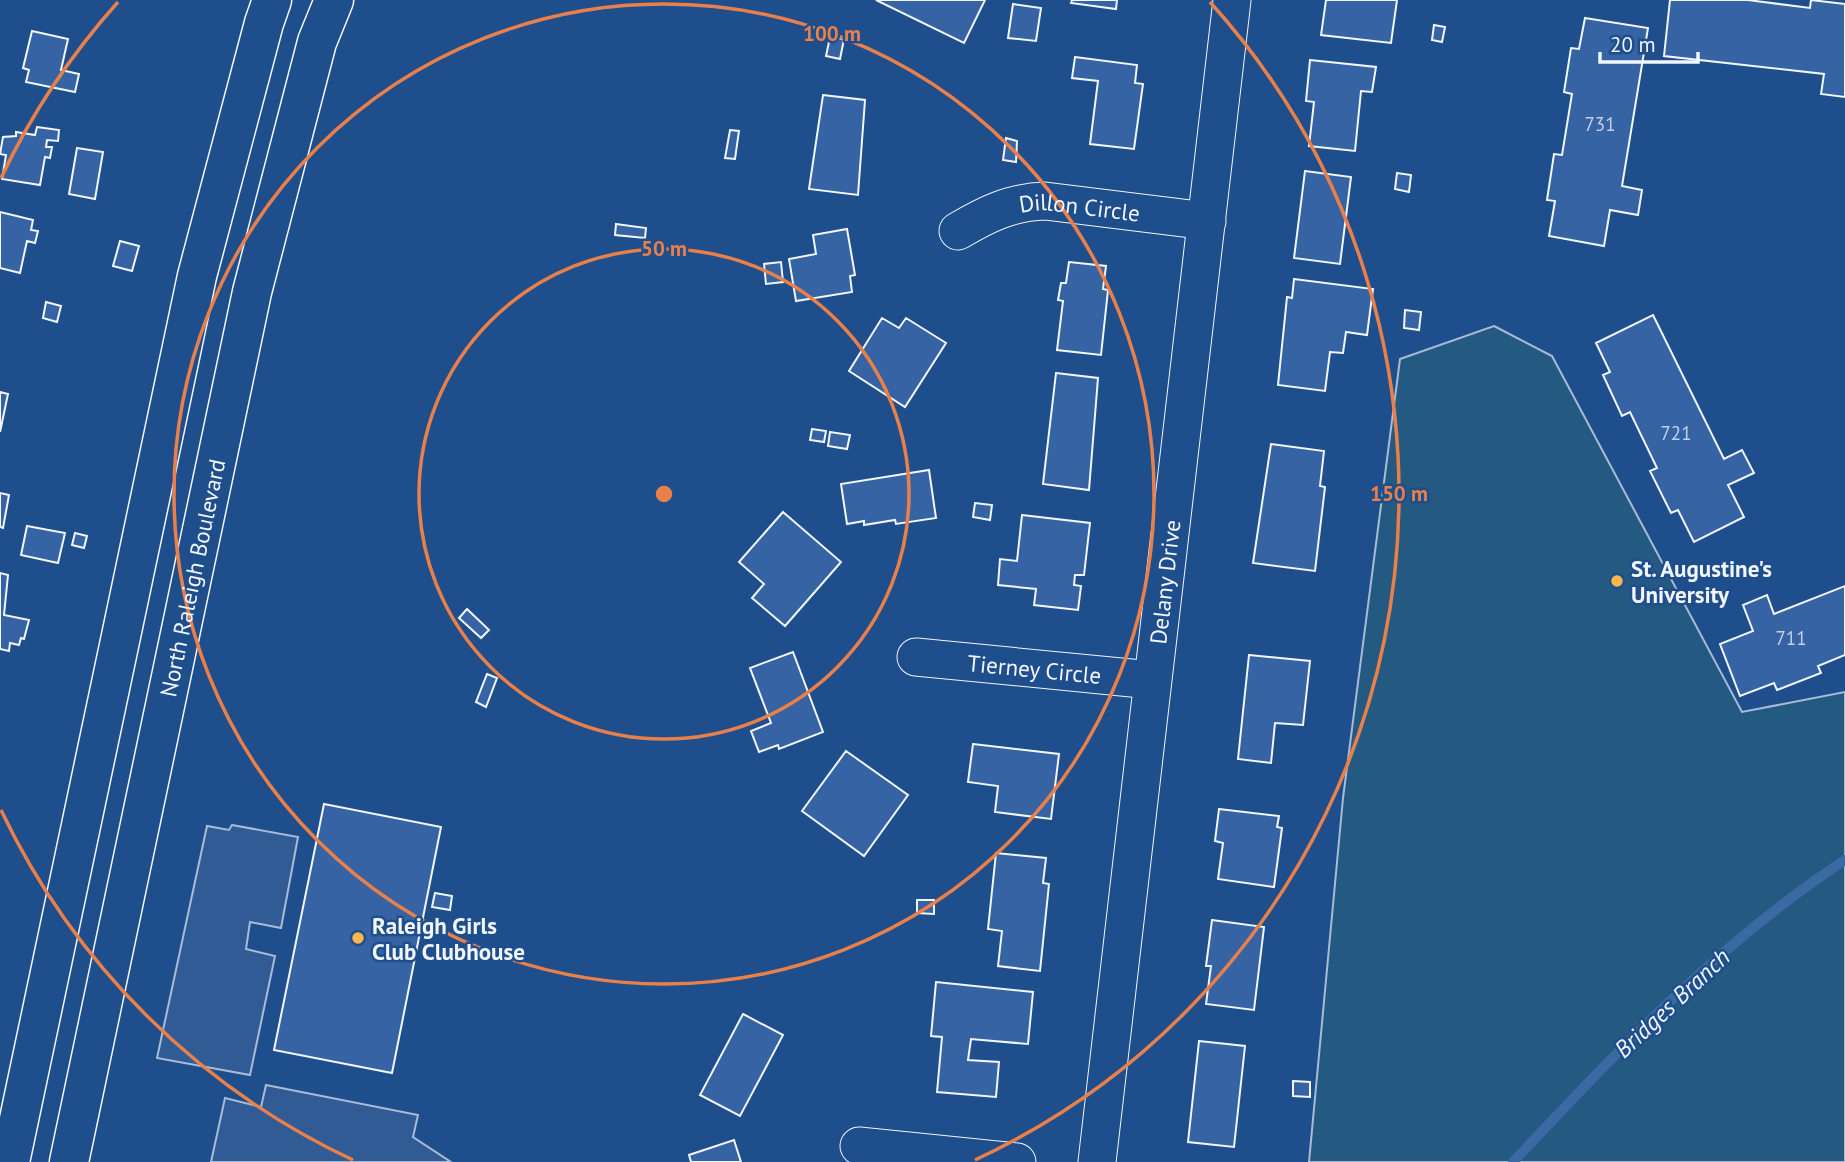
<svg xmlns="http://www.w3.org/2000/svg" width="1845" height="1162" font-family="'PT Sans',sans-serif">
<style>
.green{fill:#245a82;stroke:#a8bbd7;stroke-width:2}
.parking{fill:#305b95;stroke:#a8bbd7;stroke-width:2}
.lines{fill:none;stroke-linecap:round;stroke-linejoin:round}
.stream{stroke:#3b69a3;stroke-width:10}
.building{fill:#3563a3;stroke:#f2f6ff;stroke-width:2}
.minor-casing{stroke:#f2f6ff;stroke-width:39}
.major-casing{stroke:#f2f6ff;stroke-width:41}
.minor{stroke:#1f4e8c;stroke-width:37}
.major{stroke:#1f4e8c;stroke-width:38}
.ring{fill:none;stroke:#ea8049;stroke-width:3.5}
.poi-dot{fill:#ffb74d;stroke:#1f4e8c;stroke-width:2.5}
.labels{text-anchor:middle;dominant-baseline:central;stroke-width:5;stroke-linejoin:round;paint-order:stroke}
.number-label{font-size:19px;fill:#c3d1e8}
.street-label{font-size:23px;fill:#f2f6ff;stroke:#1f4e8c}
.poi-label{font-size:23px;font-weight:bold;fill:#f2f6ff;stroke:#1f4e8c;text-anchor:start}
.water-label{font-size:24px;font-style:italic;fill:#f2f6ff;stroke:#1f4e8c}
.centre{fill:#ea8049;stroke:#1f4e8c;stroke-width:3.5}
.ring-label{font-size:21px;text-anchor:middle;font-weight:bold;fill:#ea8049;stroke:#1f4e8c;stroke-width:5;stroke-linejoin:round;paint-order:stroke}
</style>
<rect width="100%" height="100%" fill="#1f4e8c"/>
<path class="green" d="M1494 326 1552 356 1742 712 1845 692V1162H1309L1343 798 1400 359Z"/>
<path class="parking" d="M232 825 298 837 281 928 250 922 246 949 275 956 250 1075 157 1058 207 826 229 830Z
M266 1085 418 1115 413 1137 451 1162H211L225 1098 261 1107Z"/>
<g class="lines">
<path class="stream" d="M1513 1162C1617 1052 1717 944 1845 860"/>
</g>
<path class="building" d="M876 0H985L964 43Z
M1072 0H1117L1116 9 1071 3Z
M1326 0H1397L1391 43 1321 35Z
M1670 0H1748L1810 8 1811 0 1845 4V97L1821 94 1824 74 1664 56Z
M1013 4 1041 8 1036 41 1008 38Z
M1585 18 1648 28 1622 186 1642 190 1638 215 1610 210 1604 246 1549 236 1555 201 1547 200 1554 154 1562 155 1572 94 1564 92 1571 48 1579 49Z
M1434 25 1445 27 1442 42 1432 40Z
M32 31 68 39 61 70 79 74 75 92 26 82 29 70 23 68Z
M830 37 844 39 840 59 826 56Z
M1075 57 1137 65 1135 83 1143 84 1134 149 1090 144 1098 81 1072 78Z
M1310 60 1376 67 1372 92 1361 91 1355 151 1309 146 1314 102 1306 101Z
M823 95 865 100 858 195 809 189Z
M37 127 59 130 58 141 47 140 46 147H52L50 158 45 157 40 185 2 179 6 155 0 154 3 137 16 136V132L35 135Z
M730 130 739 131 735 159 725 158Z
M1006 138 1017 141 1016 162 1003 160Z
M77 148 103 152 95 199 69 194Z
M1305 171 1351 177 1340 264 1294 258Z
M1397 173 1411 175 1409 192 1395 189Z
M0 212 33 220 31 230 38 231 35 243 27 241 20 273 0 268Z
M616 224 646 228 645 238 615 235Z
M847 229 855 275 850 276 852 292 796 301 789 259 816 254 813 235Z
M120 241 139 246 132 271 113 266Z
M781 262 783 282 766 284 764 264Z
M1069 262 1106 266 1103 289 1108 290 1101 355 1057 350 1063 301 1058 300 1061 283H1066Z
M1294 279 1373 289 1367 335 1346 332 1343 353 1330 352 1325 391 1278 385 1287 297 1292 298Z
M46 302 61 306 57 322 43 318Z
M1405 310 1421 312 1419 330 1404 328Z
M1653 315 1724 459 1742 450 1754 473 1728 485 1744 517 1694 542 1678 510 1671 513 1650 471 1657 468 1630 412 1622 416 1603 375 1610 372 1596 343Z
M882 318 899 328 906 318 946 343 905 407 849 371Z
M1056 373 1098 378 1089 490 1043 484Z
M0 392 8 394 0 432Z
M812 429 826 431 824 442 810 440Z
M830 432 850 435 847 449 828 446Z
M1271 444 1324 451 1320 486 1325 487 1315 571 1253 563Z
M929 470 936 518 896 524 895 520 864 525V521L847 524 841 484Z
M0 493 9 495 3 528 0 527Z
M975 503 992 505 990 520 973 517Z
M783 512 841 562 785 626 752 598 764 584 739 562Z
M1022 515 1090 523 1084 575H1075L1074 585 1081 586 1078 610 1034 605 1036 589 998 585 1000 559 1017 561Z
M27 526 65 533 58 563 21 555Z
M75 533 87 536 84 548 72 545Z
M0 573 8 575 4 615 29 620 24 639 21 638 19 645 10 643 9 651 0 649Z
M1845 586V655L1818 666 1821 673 1777 690 1774 683 1740 696 1720 644 1753 631 1743 605 1767 595 1774 614Z
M467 609 489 630 481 638 459 618Z
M793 652 823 732 779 749 778 745 759 752 751 731 771 723 750 668Z
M1249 655 1310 661 1303 725 1275 723 1271 763 1238 759Z
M487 674 497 678 486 707 476 702Z
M973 744 1059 754 1051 819 995 812 998 786 968 782Z
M846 751 908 795 864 856 802 811Z
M324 804 441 827 392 1073 274 1050Z
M1219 809 1279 816 1277 827 1282 828 1274 887 1218 879 1223 843 1215 841Z
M996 853 1046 858 1043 883 1049 884 1040 971 998 966 1002 931 988 929Z
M435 893 452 896 450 910 432 907Z
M917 900H934V914L917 913Z
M1212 920 1264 927 1254 1010 1206 1004 1211 966H1206Z
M936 982 1033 992 1028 1044 971 1039 968 1060 999 1062 996 1097 937 1092 942 1037 931 1036Z
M743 1014 783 1035 740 1116 700 1095Z
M1199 1041 1245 1046 1234 1147 1188 1142Z
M1293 1081 1310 1082V1097L1293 1096Z
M734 1140 741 1162H691L689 1155Z"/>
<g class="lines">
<g class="minor-casing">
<g id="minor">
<path id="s1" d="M958 231C987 214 1011 202 1045 201L1207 221"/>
<path id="s2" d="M916 657 1152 680"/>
<path d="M859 1146 1017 1162"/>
<path id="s3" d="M1097 1162 1232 0"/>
</g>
</g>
<g class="major-casing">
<g id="major">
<path d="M10 1162 197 276 264 23 272 0"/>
<path id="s4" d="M69 1162 252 292 317 42 334 0"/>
</g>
</g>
<use href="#minor" class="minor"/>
<use href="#major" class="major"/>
</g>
<g class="ring">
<circle cx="664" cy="494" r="245"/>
<circle cx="664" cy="494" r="490"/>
<path d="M353 1160A735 735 0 0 1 1 810M1 178A735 735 0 0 1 118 2M1210 2A735 735 0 0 1 975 1160"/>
</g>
<g class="poi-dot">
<circle cx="1617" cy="581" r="7"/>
<circle cx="358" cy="938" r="7"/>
</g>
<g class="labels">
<g class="number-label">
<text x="1600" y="124">731</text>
<text x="1676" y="433">721</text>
<text x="1791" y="638">711</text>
</g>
<g class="street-label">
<text stroke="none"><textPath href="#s1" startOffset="128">Dillon Circle</textPath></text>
<text stroke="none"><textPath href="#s4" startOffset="597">North Raleigh Boulevard</textPath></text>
<text stroke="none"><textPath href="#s3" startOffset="584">Delany Drive</textPath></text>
<text stroke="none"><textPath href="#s2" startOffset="119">Tierney Circle</textPath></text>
</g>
<g class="poi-label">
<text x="1631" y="568">St. Augustine's<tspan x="1631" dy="26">University</tspan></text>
<text x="372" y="925">Raleigh Girls<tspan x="372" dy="26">Club Clubhouse</tspan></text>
</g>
<g class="water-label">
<text transform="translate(1672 1003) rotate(-43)">Bridges Branch</text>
</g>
</g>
<circle cx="664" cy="494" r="10" class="centre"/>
<g class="ring-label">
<text x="832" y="41">100 m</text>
<text x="664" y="256">50 m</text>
<text x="1399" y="501">150 m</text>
</g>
<path d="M1600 52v10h98v-10" fill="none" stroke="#f2f6ff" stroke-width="3.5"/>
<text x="1610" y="52" font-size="21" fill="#f2f6ff" stroke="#1f4e8c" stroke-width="5" paint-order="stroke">20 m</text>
</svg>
